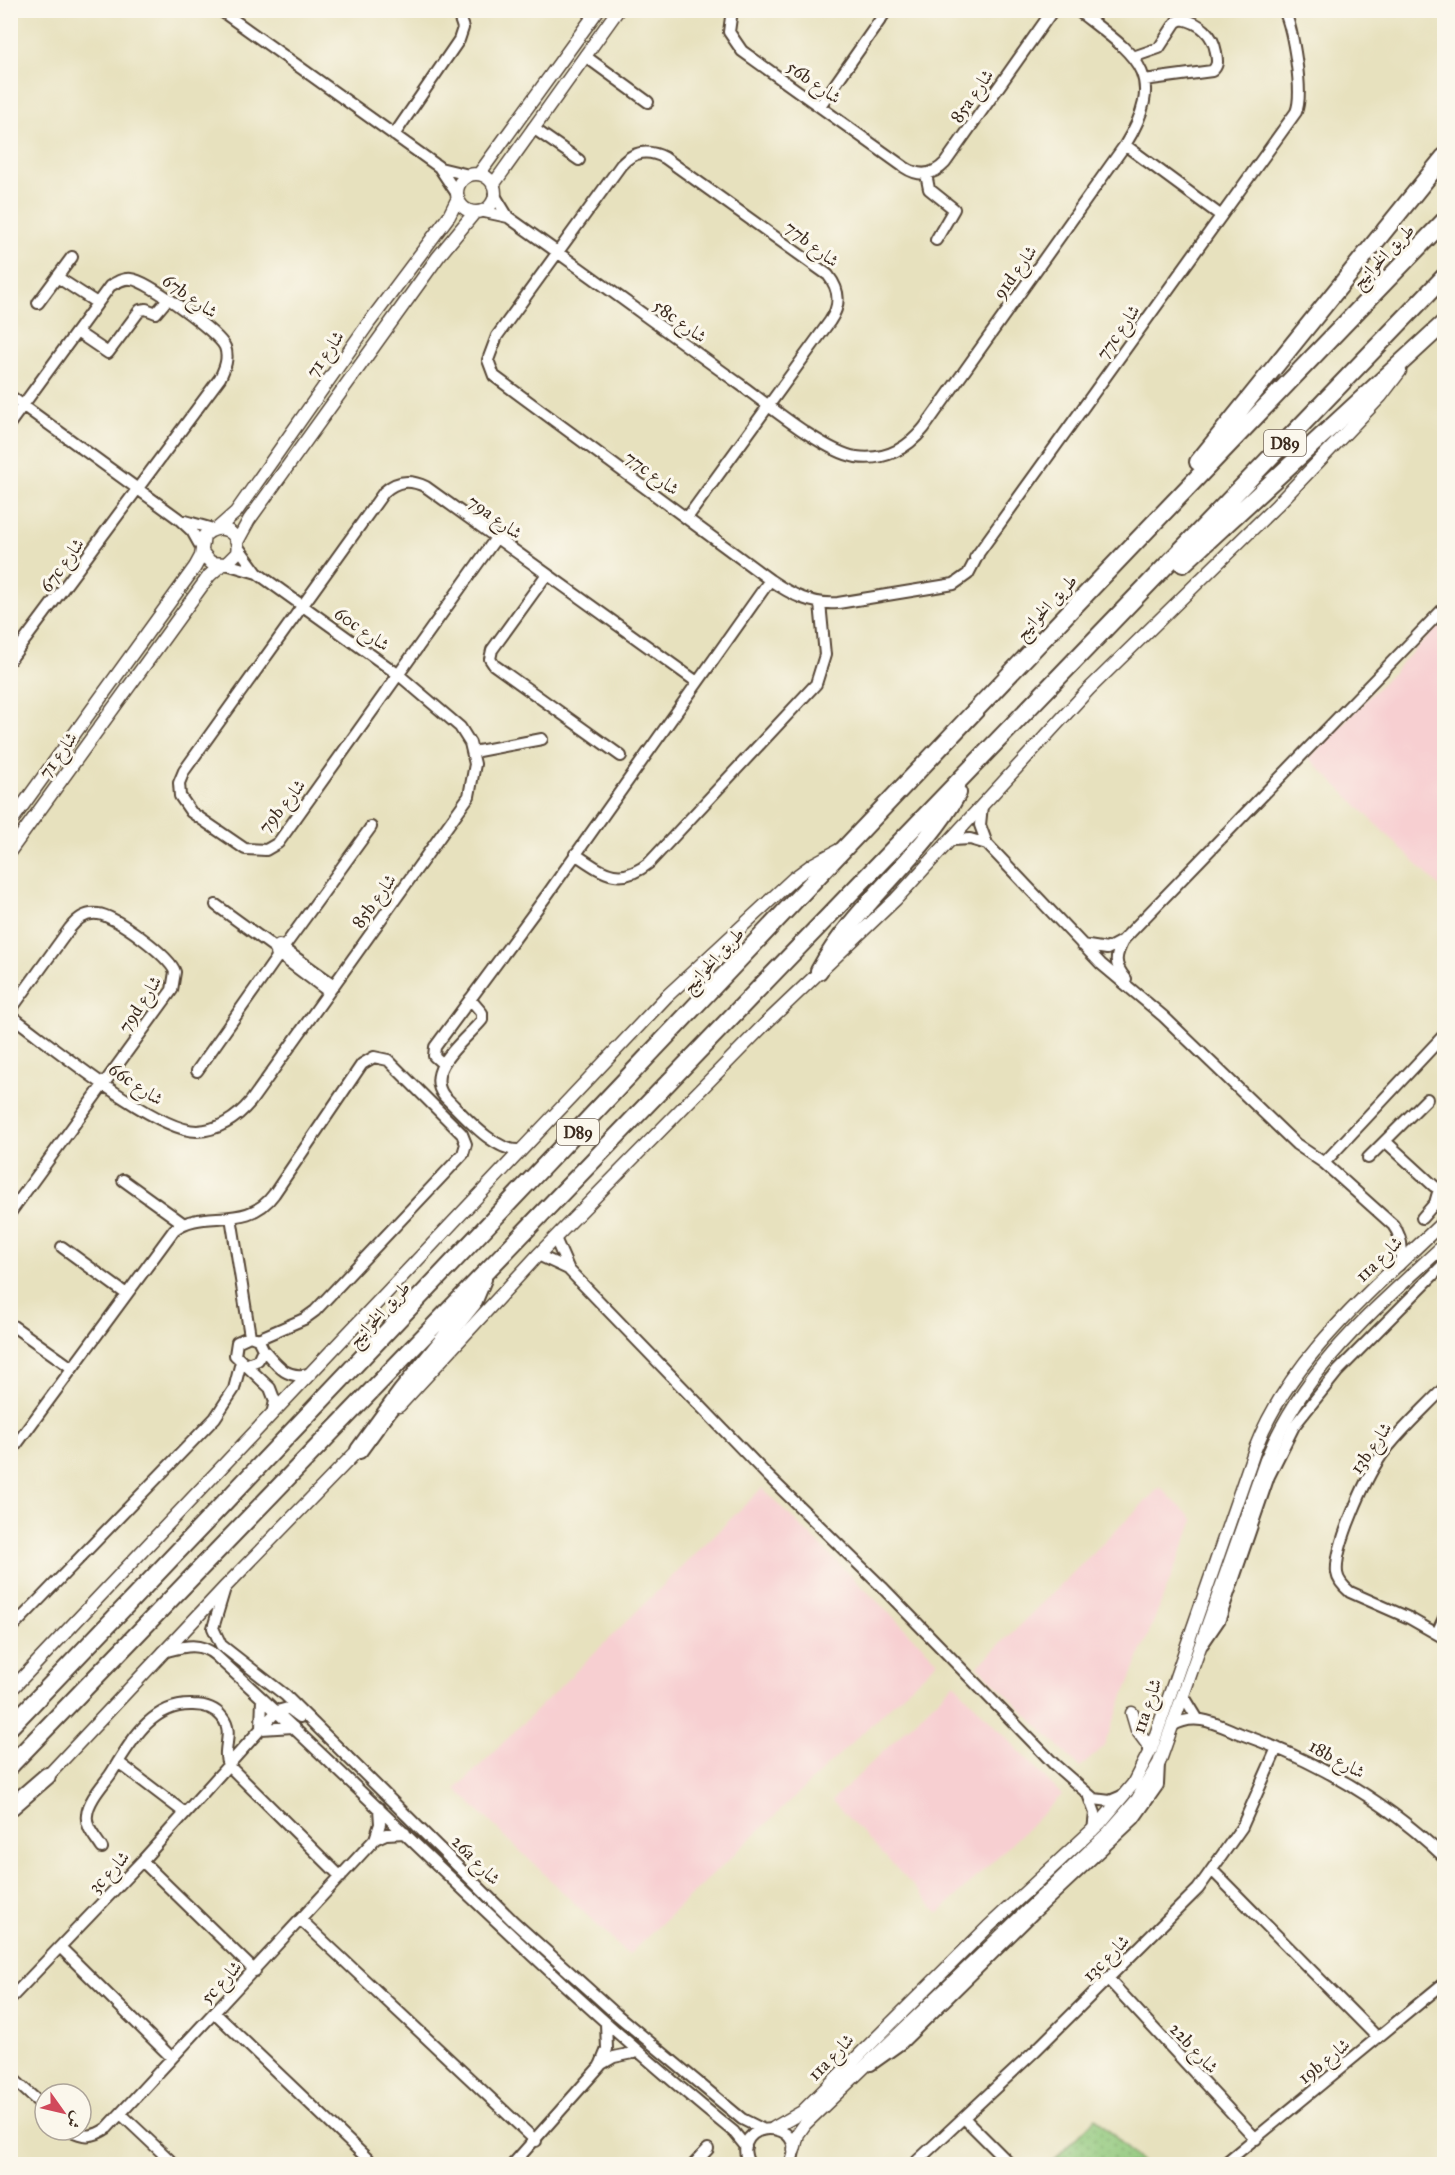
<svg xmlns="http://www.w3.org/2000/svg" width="1455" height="2175" font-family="'IM FELL Great Primer',Amiri,serif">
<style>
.built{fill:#f7cfd1}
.park{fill:url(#park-dots);stroke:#65784c;stroke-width:1.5}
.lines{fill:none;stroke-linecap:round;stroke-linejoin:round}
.minor-casing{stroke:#554536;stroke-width:14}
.tertiary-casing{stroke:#554536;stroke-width:15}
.trunk-casing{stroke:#554536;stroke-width:20}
.minor{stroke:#fff;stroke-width:10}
.tertiary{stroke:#fff;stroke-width:12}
.trunk{stroke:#fff;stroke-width:16}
.labels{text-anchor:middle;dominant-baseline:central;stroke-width:6;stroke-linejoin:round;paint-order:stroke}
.shield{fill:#fbf7ec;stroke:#75685c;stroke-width:1.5}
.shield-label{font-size:16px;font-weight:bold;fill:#3b2a1e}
.street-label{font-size:18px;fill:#3b2a1e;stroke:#fbf7ec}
</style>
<defs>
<pattern id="park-dots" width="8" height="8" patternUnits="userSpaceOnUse" patternTransform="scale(1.5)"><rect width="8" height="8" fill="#8fc77a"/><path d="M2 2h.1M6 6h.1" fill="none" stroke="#76a263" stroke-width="1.8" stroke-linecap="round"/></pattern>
</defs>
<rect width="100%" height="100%" fill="#fbf7ec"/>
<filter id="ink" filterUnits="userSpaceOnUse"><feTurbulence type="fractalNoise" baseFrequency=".0167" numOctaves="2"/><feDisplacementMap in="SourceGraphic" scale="12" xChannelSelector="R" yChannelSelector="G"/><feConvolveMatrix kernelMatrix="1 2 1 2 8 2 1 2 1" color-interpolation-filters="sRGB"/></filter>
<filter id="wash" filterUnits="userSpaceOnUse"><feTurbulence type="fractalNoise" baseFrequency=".008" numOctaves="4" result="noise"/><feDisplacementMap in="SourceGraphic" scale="24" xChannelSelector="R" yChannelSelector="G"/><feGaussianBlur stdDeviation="1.35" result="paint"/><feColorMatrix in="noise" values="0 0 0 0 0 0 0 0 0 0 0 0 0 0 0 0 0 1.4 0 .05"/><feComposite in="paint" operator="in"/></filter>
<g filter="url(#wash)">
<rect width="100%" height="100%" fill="#e7e1be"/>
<path class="built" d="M1444 620V891L1309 758Z
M1160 1487 1194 1520 1104 1746 1080 1768 978 1666Z
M762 1488 938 1661 628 1955 456 1789Z
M954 1683 1062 1795 939 1913 832 1801Z"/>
<path class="park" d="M1096 2118 1143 2164H1056L1053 2161Z"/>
</g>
<g filter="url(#ink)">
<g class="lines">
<g class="minor-casing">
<path id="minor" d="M220 10 439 167 457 194
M732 10 729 32 742 51 904 167C919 177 933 176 945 163L1053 10
M585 56 648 102
M1133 57 1159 48 1176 22 1182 19C1201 23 1213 35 1216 52 1217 60 1219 65 1212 71L1144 80
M820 106 887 10
M533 128 579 160
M394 135 459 40 463 28 457 10
M1125 145 1220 215
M440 168 469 175
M926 174 929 189 954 209 936 240
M494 194 508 217C586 272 663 329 741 385 768 405 825 452 856 457 884 461 907 449 924 428L1125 145C1170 72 1133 54 1077 10
M480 211 508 217
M57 277 97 303
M38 303 72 257
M77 332 108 353 140 310 146 309 156 313 167 300
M10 396 179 519 192 531 201 547
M10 423 110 286C117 282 123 278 131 279 147 280 219 333 225 347 229 358 225 368 220 378L10 660
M687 518 830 321C841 305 840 290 828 275L665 158C648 149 634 151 621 165L497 336 488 360 494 376 770 580C792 595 811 605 838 603L954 584 968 574 978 555
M185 521 213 529
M496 538 278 843 266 850 245 849 191 812 180 796 179 783 184 771 384 492C397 480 410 479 426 487L697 682
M975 558 1296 112C1304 93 1293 30 1284 10
M226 564 257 573
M547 574 492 650 490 659 494 665 621 756
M473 752 542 739
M982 805 980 825 987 844 1101 964 1163 1016 1296 1144 1324 1163 1393 1225C1402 1237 1404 1250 1399 1265
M952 840 970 839 987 844
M575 854C602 872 619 887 649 863L816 684 825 655 820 603
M216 905 275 948 277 956 283 955 284 947 279 945 275 948
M1082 945 1107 949 1122 941
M284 947 371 827
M285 950 334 985
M281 956 329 992
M1126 979C1113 964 1115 956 1124 939L1444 608
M470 999 482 1013V1020C466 1040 423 1069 444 1096 463 1114 494 1152 520 1150
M10 1011 70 928C77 919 86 912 98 914 114 915 170 956 175 972L172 990 10 1213
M10 1015C49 1043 154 1131 197 1131 220 1130 237 1118 251 1101L469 796 475 764 470 743 460 727 399 675 257 573 238 547
M443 1064 434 1056 435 1047 547 895 770 580
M197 1071 278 956
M1385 1141 1434 1186 1439 1189 1444 1187
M1368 1158 1427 1099
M1324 1163 1444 1035
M123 1180 184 1224
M231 1217 250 1336
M1422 1218 1435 1203 1439 1189
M555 1238 569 1270 767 1475 882 1587 1055 1765 1094 1799 1110 1801 1124 1795
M62 1247 125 1293
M538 1255 568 1269
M13 1326 72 1368
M263 1349C276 1364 286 1380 308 1374
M248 1364 258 1360 263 1349 258 1339 250 1336 237 1342 235 1355 270 1388 275 1401 273 1410
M1444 1388C1423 1410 1399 1431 1381 1456 1366 1478 1334 1547 1337 1573 1338 1581 1344 1587 1350 1592L1409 1618 1444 1638
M10 1453 174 1230C202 1207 247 1232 274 1194L362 1064 374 1057 388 1060 462 1134 466 1144 463 1154 315 1311 304 1319 258 1339
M225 1588 213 1628 221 1645 285 1695 514 1922 616 2014 742 2119 762 2129
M10 1630 215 1418 234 1389 241 1362
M1437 1633 1444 1618
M1203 1644 1220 1619 1269 1476 1294 1426 1338 1371 1444 1264
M163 1652C183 1647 198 1641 215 1655 389 1813 551 1984 734 2132L746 2147
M1183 1695 1197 1718
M262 1698 261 1729 293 1727
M1172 1726C1196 1711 1218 1725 1241 1734 1317 1761 1386 1801 1444 1857
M118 1762 185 1813
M1089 1797 1095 1813 1093 1831
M375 1839 380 1824 379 1808
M102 1848C96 1838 85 1827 87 1815 88 1801 102 1786 110 1775 130 1744 150 1703 193 1705 205 1705 215 1708 222 1717 235 1733 221 1749 228 1765L341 1877
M142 1861 255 1971
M1213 1871 1378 2038
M301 1920 536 2141
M60 1947 172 2058
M1108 1979 1256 2139
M10 1999 142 1861 277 1711 288 1708 300 1717
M215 2013 373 2164
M600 2065 614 2057 638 2052
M871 2065 902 2043 1034 1913 1134 1819 1158 1785 1159 1763
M10 2076 45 2108
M121 2114 174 2164
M964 2118 1010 2164
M70 2130C84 2138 94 2137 107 2128L375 1839 386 1834 405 1833
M917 2161 1035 2051 1198 1889 1242 1827 1277 1748
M513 2164 600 2066 607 2049 606 2023
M694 2164 708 2149
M749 2164C727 2118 812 2117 790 2164
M1224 2164 1444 1983"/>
</g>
<g class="tertiary-casing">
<path id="tertiary" d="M479 174 598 10
M457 193a19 19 0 1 1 38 0a19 19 0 1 1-38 0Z
M493 185 618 10
M218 528 236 512 368 324 449 216 458 198
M237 542 249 520 438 257 475 212
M10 823 195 567 201 556 204 536C219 521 241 531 237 553L226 564 211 563 202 552
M10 851 209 576 221 565
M399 1406 538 1255 765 1024 896 899 1089 689 1277 505 1381 396 1400 371
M10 1691 667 996 794 878 813 864 839 850
M1132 1713 1137 1730 1151 1749
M42 1782 225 1587 363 1445
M774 2128 802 2112 988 1927 1101 1822 1133 1784 1151 1749 1255 1449C1291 1355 1374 1289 1444 1221
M794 2150 798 2134 805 2124 1109 1832 1137 1800 1159 1763 1266 1460C1306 1365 1371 1313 1444 1245"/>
</g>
<g class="trunk-casing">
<path id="trunk" d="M1198 462 1444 157
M1183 564 1444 323
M819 971C855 904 921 859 958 793
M359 1450 402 1391 473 1303 483 1279
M10 1727C490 1227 962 719 1444 221
M10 1766 1444 277
M10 1808 47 1776"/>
</g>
<use href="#minor" class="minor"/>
<use href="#tertiary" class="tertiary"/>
<use href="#trunk" class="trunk"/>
</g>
</g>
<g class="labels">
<g class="shield">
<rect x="1264" y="430" width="42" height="26" rx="4.5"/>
<rect x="557" y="1119" width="42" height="26" rx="4.5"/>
</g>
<g class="shield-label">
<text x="1285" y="443">D89</text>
<text x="578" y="1132">D89</text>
</g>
<g class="street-label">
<text transform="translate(814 82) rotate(35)">56b شارع</text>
<text transform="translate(972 96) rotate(-55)">85a شارع</text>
<text transform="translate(812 244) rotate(38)">77b شارع</text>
<text transform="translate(1383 256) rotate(-46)">طريق الخوانيج</text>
<text transform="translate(1015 272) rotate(-54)">91d شارع</text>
<text transform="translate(190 296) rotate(35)">67b شارع</text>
<text transform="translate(680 321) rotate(36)">58c شارع</text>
<text transform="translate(1118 332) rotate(-55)">77c شارع</text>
<text transform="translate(325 354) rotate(-55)">شارع 71</text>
<text transform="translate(652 473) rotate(36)">77c شارع</text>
<text transform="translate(495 517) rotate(36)">79a شارع</text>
<text transform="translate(62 565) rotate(-54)">67c شارع</text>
<text transform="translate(1046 607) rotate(-47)">طريق الخوانيج</text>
<text transform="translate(362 629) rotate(35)">60c شارع</text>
<text transform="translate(58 755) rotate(-54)">شارع 71</text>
<text transform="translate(282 806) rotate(-51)">79b شارع</text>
<text transform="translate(374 901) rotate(-54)">85b شارع</text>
<text transform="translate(713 960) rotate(-47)">طريق الخوانيج</text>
<text transform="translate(140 1004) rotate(-57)">79d شارع</text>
<text transform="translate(136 1084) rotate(34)">66c شارع</text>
<text transform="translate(1379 1259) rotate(-44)">11a شارع</text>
<text transform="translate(379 1314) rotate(-47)">طريق الخوانيج</text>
<text transform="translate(1371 1448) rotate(-55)">13b شارع</text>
<text transform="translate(1147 1706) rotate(-71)">11a شارع</text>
<text transform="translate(1337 1759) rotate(29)">18b شارع</text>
<text transform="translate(476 1860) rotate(46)">26a شارع</text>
<text transform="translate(109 1872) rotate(-47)">3c شارع</text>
<text transform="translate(1106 1958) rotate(-45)">13c شارع</text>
<text transform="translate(221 1982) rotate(-47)">5c شارع</text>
<text transform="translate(1194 2048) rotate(47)">22b شارع</text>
<text transform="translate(831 2057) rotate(-46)">11a شارع</text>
<text transform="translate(1324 2061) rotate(-39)">19b شارع</text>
</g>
</g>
<rect width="1455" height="2175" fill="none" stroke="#fbf7ec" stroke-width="36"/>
<g transform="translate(63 2112) rotate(124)"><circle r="28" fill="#fbf7ec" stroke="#aea59a" stroke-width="1.5"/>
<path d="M0-4.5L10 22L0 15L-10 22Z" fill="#d1495b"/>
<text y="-9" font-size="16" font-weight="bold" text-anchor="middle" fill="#3b2a1e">ش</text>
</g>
</svg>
